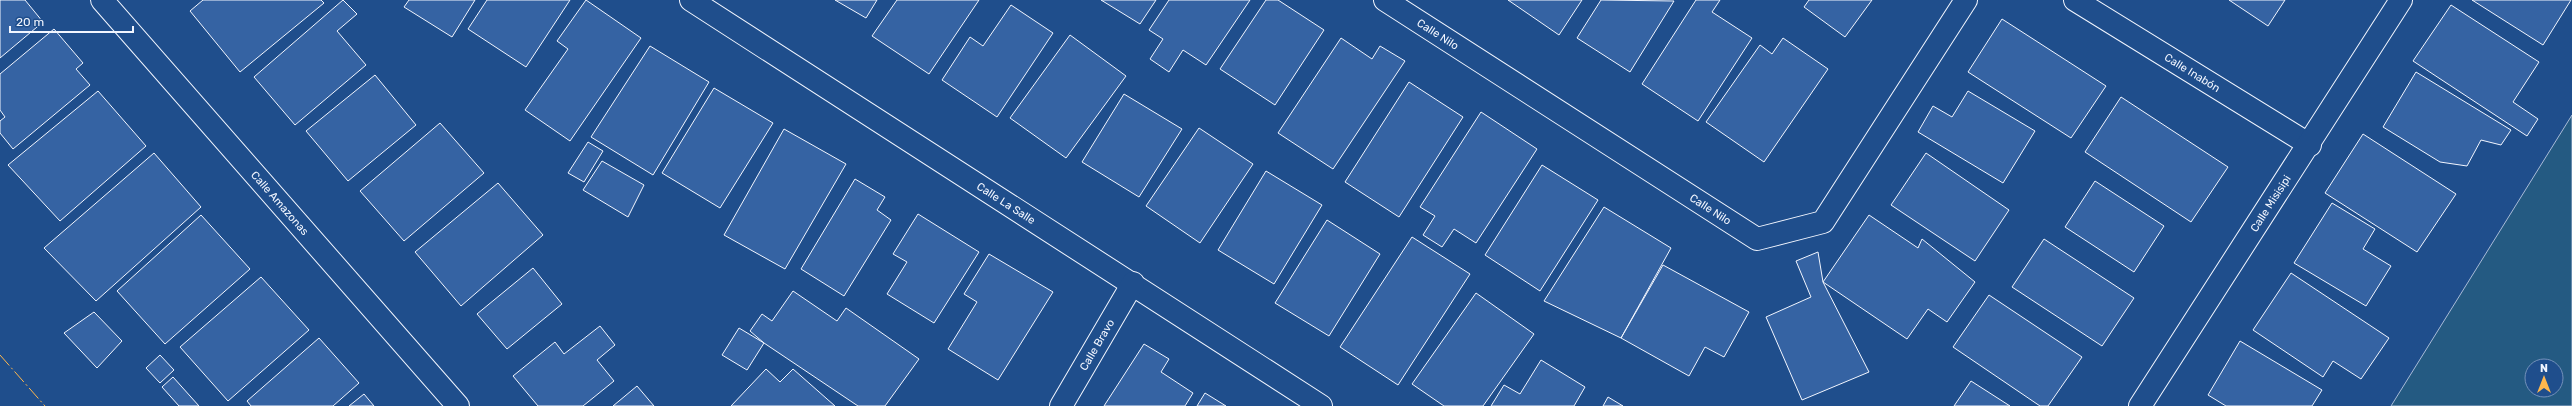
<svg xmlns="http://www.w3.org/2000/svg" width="2572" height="406" font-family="Rubik,sans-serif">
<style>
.green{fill:#245a82;stroke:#a8bbd7;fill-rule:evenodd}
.building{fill:#3563a3;stroke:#f2f6ff}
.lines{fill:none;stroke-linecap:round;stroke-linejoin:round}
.minor-casing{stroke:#f2f6ff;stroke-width:24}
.minor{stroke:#1f4e8c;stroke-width:22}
.power{stroke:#ffb74d;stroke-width:1;stroke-dasharray:14 3 2 3;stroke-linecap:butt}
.labels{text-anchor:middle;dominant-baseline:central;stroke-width:3;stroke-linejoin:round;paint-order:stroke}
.street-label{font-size:11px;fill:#f2f6ff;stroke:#1f4e8c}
</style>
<rect width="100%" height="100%" fill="#1f4e8c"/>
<path class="green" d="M2572 115V406H2391ZM2532 366H2556V390H2532Z"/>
<path class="building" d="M0 0H25L43 22 0 58Z
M203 0H321L324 3 240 72 190 11Z
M343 0 357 14 337 31 366 65 295 125 254 77Z
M409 0H475L452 37 404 7Z
M487 0H570L526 67 468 29Z
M586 0 641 38 570 141 525 110 568 49 557 41Z
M835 0H877L866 18Z
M897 0H979L929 74 872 36Z
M1101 0H1156L1140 24Z
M1169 0H1250L1206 65 1183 50 1169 72 1150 59 1163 39 1149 30Z
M1266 0H1278L1324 30 1275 105 1220 69Z
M1508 0H1582L1559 35Z
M1601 0 1674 1 1630 72 1577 38Z
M1696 0H1720L1712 12 1752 38 1698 121 1642 84Z
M1809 0H1872L1845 37 1804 7Z
M2229 0H2285L2268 26Z
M2472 0H2571L2543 45Z
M1011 5 1053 33 997 117 942 80 970 37 983 46Z
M2451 5 2539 62 2513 102 2538 119 2527 136 2413 61Z
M2002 19 2106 86 2071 138 1968 72Z
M54 29 83 63 76 69 90 85 13 149 0 133V121L5 117 0 110V74Z
M1070 35 1126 76 1066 158 1010 118Z
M1341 38 1372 59 1380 46 1405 61 1333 169 1278 133Z
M1783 38 1828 69 1764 162 1706 122 1760 45 1772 54Z
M650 46 709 82 653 175 591 137Z
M2416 72 2511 130 2501 145 2481 140 2467 166 2440 162 2383 127Z
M375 75 416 125 348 181 306 131Z
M1409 82 1463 117 1399 217 1345 182Z
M714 88 773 123 720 208 662 173Z
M98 91 146 146 60 221 8 165Z
M1968 91 2035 131 2003 183 1918 132 1933 106 1952 117Z
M1124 94 1182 129 1139 197 1082 162Z
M2121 97 2228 167 2191 222 2085 152Z
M1481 112 1537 149 1476 243 1454 229 1442 247 1423 235 1435 216 1420 207Z
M440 123 484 173 404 241 360 191Z
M1199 128 1253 164 1200 243 1146 206Z
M784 129 846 164 785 269 724 235Z
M2363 134 2456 194 2417 252 2325 193Z
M588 142 603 151 584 182 568 173Z
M154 153 201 207 96 301 44 248Z
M1926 153 2009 210 1975 261 1891 205Z
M602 161 644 185 628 217 583 190Z
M1542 165 1598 200 1540 291 1485 255Z
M1266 171 1322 205 1274 284 1218 250Z
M855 179 885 197 877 210 891 220 844 296 801 269Z
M2095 181 2164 226 2134 272 2065 227Z
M498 183 543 235 461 306 415 252Z
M2332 203 2375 229 2363 249 2391 266 2366 306 2294 263Z
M1604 207 1671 248 1621 338 1544 301Z
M918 214 979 252 934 323 887 294 907 262 893 254Z
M201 215 250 269 165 344 117 291Z
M1869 215 1918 248 1922 239 1975 282 1947 322 1928 309 1907 339 1823 282Z
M1327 220 1380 254 1329 336 1275 303Z
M1412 237 1470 274 1398 385 1340 347Z
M2044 239 2134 298 2102 346 2012 287Z
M1818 252 1823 282 1869 372 1802 400 1766 317 1811 297 1796 261Z
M989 254 1053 292 998 380 948 349 977 302 964 294Z
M1663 265 1749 312 1724 357 1705 347 1689 376 1621 338Z
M533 268 562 304 507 349 477 314Z
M2291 273 2389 338 2361 379 2333 361 2323 377 2253 330Z
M261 277 309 330 228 401 180 347Z
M793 291 837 321 846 308 919 359 885 406H858L764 343 750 331 762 314 772 321Z
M1476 293 1534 334 1483 406H1444L1412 384Z
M1989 295 2082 357 2048 406H2040L1953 347Z
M94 312 122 341 97 368 64 333Z
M600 326 615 345 597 360 614 381 583 406H538L513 376 555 342 564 354Z
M739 328 764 343 747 370 722 355Z
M319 338 359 383 333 406H251L247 401Z
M2240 341 2322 390 2312 406H2226L2208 395Z
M1144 344 1169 359 1161 372 1193 393 1185 406H1104Z
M160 355 174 370 160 383 146 368Z
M1541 360 1585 387 1574 406H1491L1504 385 1520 394Z
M766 369 780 382 793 369 835 406H731Z
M173 377 199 406H179L162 387Z
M1971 381 2010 406H1954Z
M637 386 654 406H613Z
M1205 393 1226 406H1197Z
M364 394 374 406H349Z
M1608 397 1623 406H1603Z"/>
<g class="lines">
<g class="minor-casing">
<g id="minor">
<path id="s1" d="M102 0 458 406"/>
<path id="s2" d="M691 0 1321 406"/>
<path id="s3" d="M1385 0 1757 239 1823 222 1966 0"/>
<path id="s4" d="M2075 0 2310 145"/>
<path id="s5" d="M1061 406 1133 283"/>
<path id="s6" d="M2140 406 2401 0"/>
</g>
</g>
<use href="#minor" class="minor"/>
<path class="power" d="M0 355 45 406"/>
</g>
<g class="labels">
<g class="street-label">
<text stroke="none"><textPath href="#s3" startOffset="63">Calle Nilo</textPath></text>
<text stroke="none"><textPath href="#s4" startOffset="138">Calle Inabón</textPath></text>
<text stroke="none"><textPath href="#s2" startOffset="375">Calle La Salle</textPath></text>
<text stroke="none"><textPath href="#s1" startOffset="270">Calle Amazonas</textPath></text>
<text stroke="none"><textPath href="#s6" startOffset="241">Calle Misisipi</textPath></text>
<text stroke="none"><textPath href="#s3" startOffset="387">Calle Nilo</textPath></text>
<text stroke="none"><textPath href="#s5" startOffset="71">Calle Bravo</textPath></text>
</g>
</g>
<g transform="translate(2544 378)"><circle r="19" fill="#1f4e8c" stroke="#7391ba"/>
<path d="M0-3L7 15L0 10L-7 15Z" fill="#ffb74d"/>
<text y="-6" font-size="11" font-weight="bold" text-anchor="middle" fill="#f2f6ff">N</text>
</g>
<path d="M10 26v6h123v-6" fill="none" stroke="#f2f6ff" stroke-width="2"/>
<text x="16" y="26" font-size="12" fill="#f2f6ff" stroke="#1f4e8c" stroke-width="3" paint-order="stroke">20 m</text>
</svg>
